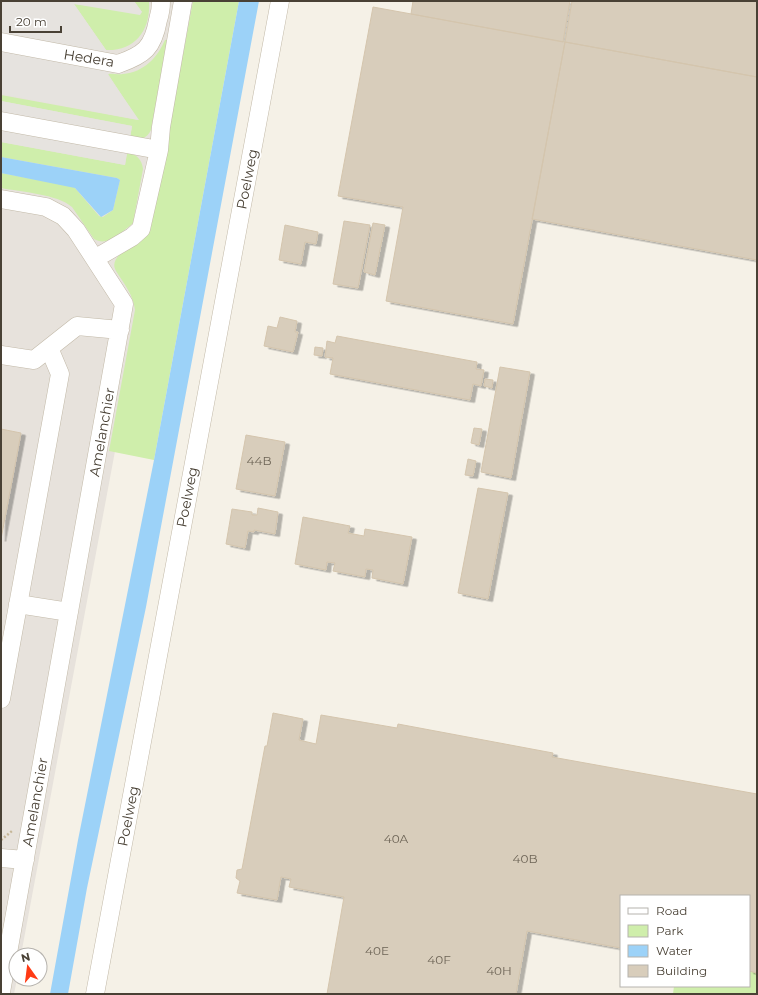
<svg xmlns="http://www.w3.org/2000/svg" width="758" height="995" font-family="Montserrat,sans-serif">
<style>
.industrial{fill:#e7e2dc}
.green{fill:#cfeeab}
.parking{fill:#e6e3df}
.water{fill:#9cd2f8}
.building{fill:#d8cdbb;stroke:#d4c5ad;filter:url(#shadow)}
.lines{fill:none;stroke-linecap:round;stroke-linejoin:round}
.minor-casing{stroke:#c2b9a8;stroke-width:19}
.path{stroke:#c5b698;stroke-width:2.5;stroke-dasharray:2 2;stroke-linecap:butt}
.minor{stroke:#fff;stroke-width:18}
.labels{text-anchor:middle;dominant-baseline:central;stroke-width:3.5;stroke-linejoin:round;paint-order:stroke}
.number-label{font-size:12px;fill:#6d6456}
.street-label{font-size:14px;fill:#494135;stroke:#fff}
</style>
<defs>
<filter id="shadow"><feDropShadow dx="4.5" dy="2.5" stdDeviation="0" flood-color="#0004"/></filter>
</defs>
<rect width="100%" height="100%" fill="#f5f1e7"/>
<path class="industrial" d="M1 1H199L21 955H16L17 979 14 994H1Z"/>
<path class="green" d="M134 1H149C151 29 136 51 106 50L74 4 142 12Z
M193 1H239L154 460 109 451 135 310C133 294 124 284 116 271 106 254 142 243 150 232Z
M165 40H167L151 130C146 140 140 139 130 139L132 126 1 101V95L138 120 108 74C112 73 118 75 123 74 144 72 157 58 165 40Z
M1 142 125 165 127 152C137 154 142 160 143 169L133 223 131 225C120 233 107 247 94 239L72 207C57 194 21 192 1 188V173L71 186 75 188 99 216 103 217 113 210 120 180 117 178 1 157Z
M749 963 757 964V994H673L674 986H749Z"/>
<path class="parking" d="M1 1H134L142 12 140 15 74 4 106 50 109 73 108 75 139 120 1 94Z
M1 101 132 126 125 165 1 142Z"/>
<path class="water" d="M239 1H259L146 607 87 888 68 994H50L78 840 154 460Z
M1 157 117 178 120 180 113 210 101 217 75 188 1 173Z"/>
<path class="building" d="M413 1H570L563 42 411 14Z
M572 1H757V77L565 42Z
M373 7 565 42 513 324 386 301 403 207 338 196Z
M565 42 757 77V260L532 219Z
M344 221 370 225 358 288 333 284Z
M373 223 385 225 375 275 364 272Z
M285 225 318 232 316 244 305 242 301 264 279 260Z
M280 317 297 321 295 332H298L293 352 264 346 268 326 277 328Z
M337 336 477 362 476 369 484 370 481 386 473 384 470 400 330 374 333 358 325 357 327 341 335 343Z
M315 347 323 348 322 356 314 355Z
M500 367 530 372 511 478 481 472Z
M485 379 493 380 492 388 484 386Z
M474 428 482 429 479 445 471 443Z
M1 429 21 433 1 539Z
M246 435 285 442 275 496 236 489Z
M468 459 476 461 473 476 465 475Z
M478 488 508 493 488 599 458 593Z
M258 508 278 512 275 534 254 530V532L248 531 245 548 226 544 232 509 252 512V515H257Z
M303 517 350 526 348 533 364 536 365 529 412 537 403 584 372 578 373 570 366 569 365 577 333 571 335 563 327 562 326 570 295 564Z
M273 713 303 719 299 740 316 744 321 715 397 728 398 724 553 753 552 757 757 794V973L749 971V896H621V948L527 931 516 994H327L344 897 289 887 291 879 281 877 277 900 237 893 240 881 236 878 237 870 242 869 265 746H267Z"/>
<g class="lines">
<g class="minor-casing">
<path id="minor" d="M1 42 118 64C144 55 153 48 158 20 160 14 161 7 161 1
M1 121 159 150
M1 199 46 207 63 216 76 230 124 304 1 992
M96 258 132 237 141 229 159 150 161 127 183 1
M1 355 34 360 77 326 120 330
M18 604 69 612
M1 699 60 374 49 348
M1 858 25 860
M95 994 280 1"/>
</g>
<path class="path" d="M1 840 12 831"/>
<use href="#minor" class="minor"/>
</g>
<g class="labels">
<g class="number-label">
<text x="259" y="460">44B</text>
<text x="396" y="838">40A</text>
<text x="525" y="858">40B</text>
<text x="377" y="950">40E</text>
<text x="439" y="959">40F</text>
<text x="499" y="970">40H</text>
</g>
<g class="street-label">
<text transform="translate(89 58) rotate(9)">Hedera</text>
<text transform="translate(247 179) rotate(-79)">Poelweg</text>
<text transform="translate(102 432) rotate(-80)">Amelanchier</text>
<text transform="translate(187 497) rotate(-79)">Poelweg</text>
<text transform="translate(35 802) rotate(-80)">Amelanchier</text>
<text transform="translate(128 816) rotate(-79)">Poelweg</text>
</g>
</g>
<rect width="758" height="995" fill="none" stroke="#494135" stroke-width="4"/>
<rect x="620" y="895" width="130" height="92" fill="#ffffff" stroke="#b6b3ae"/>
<rect x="628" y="908" width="20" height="6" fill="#ffffff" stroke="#b6b3ae"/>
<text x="656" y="915" font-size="12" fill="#494135">Road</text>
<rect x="628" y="925" width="20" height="12" fill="#cfeeab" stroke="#b6b3ae"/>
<text x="656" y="935" font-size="12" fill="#494135">Park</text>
<rect x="628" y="945" width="20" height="12" fill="#9cd2f8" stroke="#b6b3ae"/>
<text x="656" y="955" font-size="12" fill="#494135">Water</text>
<rect x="628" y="965" width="20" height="12" fill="#d8cdbb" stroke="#b6b3ae"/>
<text x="656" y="975" font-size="12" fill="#494135">Building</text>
<g transform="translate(28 967) rotate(346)"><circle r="19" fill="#ffffff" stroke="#b6b3ae"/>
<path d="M0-3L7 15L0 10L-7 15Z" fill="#ff3a14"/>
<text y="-6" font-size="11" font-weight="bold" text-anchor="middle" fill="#494135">N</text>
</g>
<path d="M10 26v6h51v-6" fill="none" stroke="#494135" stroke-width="2"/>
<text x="16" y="26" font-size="12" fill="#494135" stroke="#ffffff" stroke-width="3" paint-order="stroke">20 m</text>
</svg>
